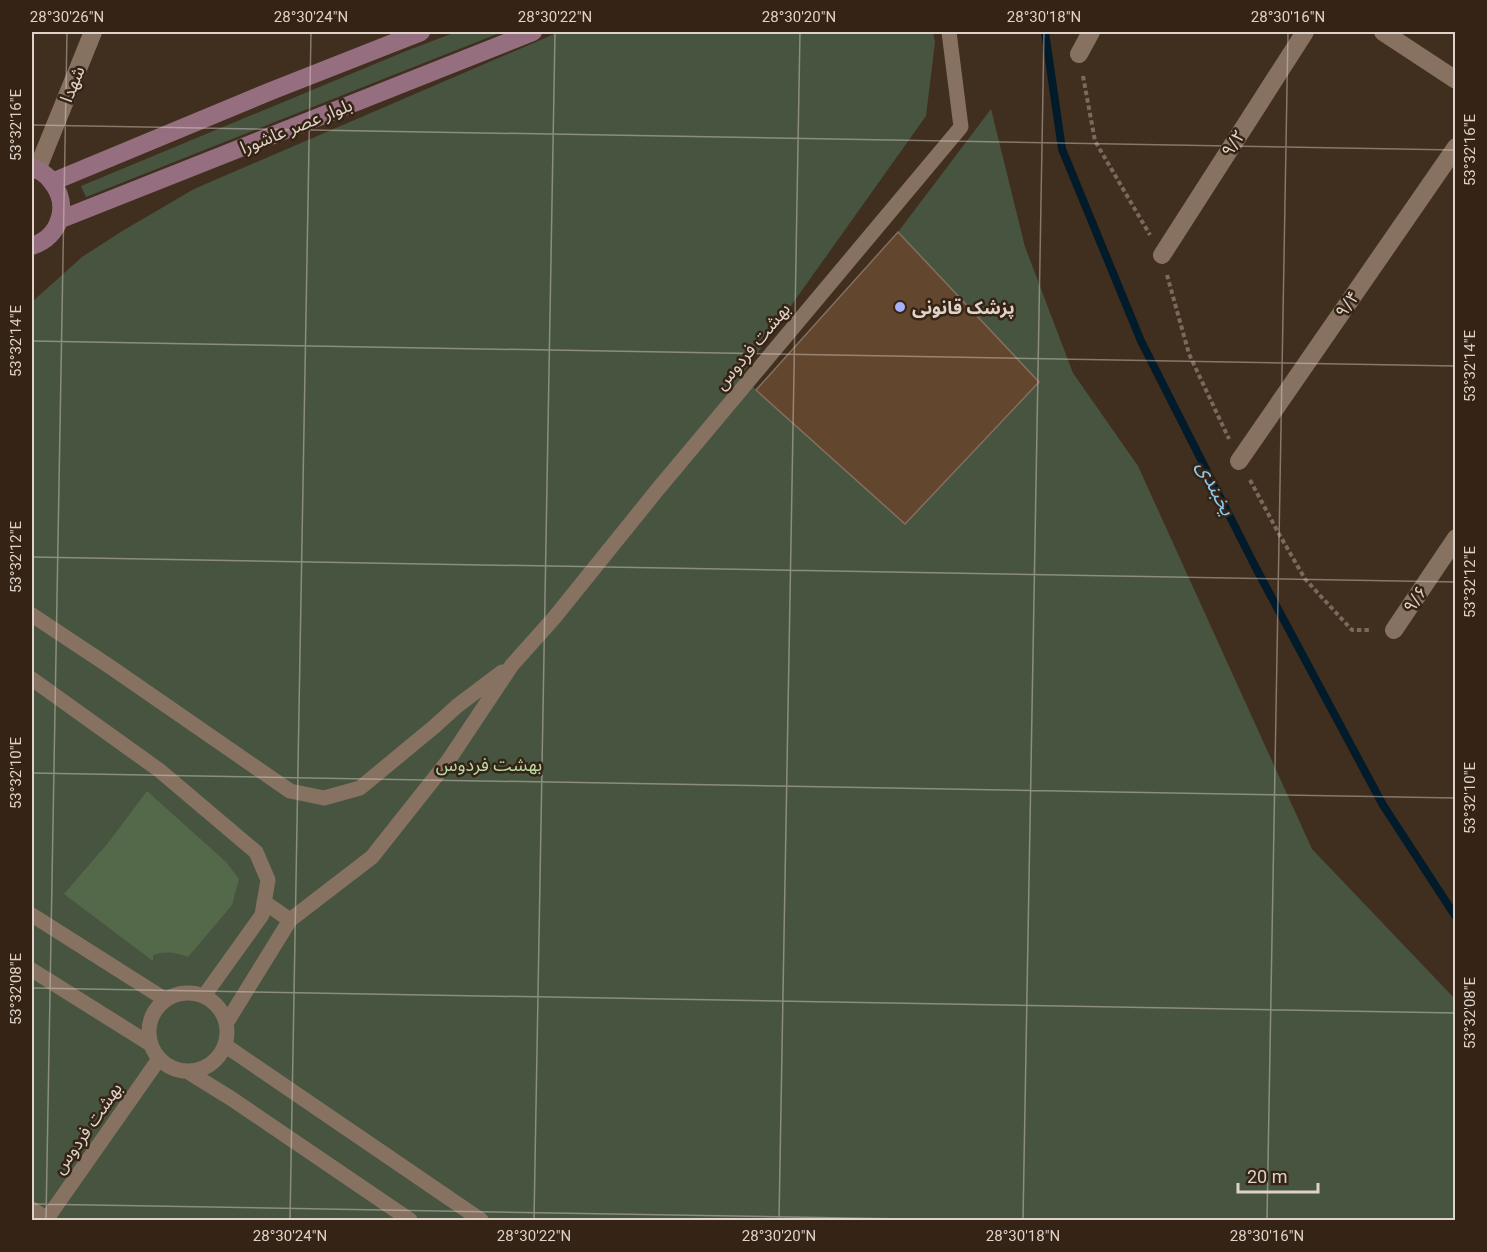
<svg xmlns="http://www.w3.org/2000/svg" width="1487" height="1252" font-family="Roboto,'Noto Sans Arabic',sans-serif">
	<rect width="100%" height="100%" fill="#402e1f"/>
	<path fill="#475540" d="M456,32H502L86,197L81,186L406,51Z
		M559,32H933L935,42L926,116L741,376L905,524L1038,382L898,232L991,109L1025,247L1073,373L1138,466L1312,849L1455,999V1220H32V304L33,301L82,257L124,230L194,189Z"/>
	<path fill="#54694a" d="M147,791L226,862L239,879L232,905L188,957C175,952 166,951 153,955V961L64,894L108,843Z"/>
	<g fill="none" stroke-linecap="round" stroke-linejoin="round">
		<path stroke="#021b2a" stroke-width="8" d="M1045,32L1062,149L1141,341L1257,570L1383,805L1456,917"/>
	</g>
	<path fill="#63462e" stroke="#846f5f" stroke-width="1.5" d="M898,232L1039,382L905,524L756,390Z"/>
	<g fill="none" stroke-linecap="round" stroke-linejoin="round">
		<path stroke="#7a6a5d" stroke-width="4" stroke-dasharray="4.5 3" stroke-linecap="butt" d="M1083,76L1095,141L1150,235
			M1167,275L1189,354L1229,439
			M1250,480L1279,534L1305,579L1352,630H1372"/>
		<path stroke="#877262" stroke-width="15" d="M32,615L109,666L290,791L324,798L360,788L435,726L457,706L502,672
			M32,679L159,770L256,852L268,880L262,915L204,996
			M264,902L290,920
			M32,915L166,1000
			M32,970L150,1044
			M149 1032a39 39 0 1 1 78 0a39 39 0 1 1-78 0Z
			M227,1022L290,920L372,857L448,761L512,665L554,618L658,489L961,127L949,32
			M226,1046L481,1220
			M190,1073L232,1099L410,1220
			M32,1209L47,1219
			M46,1220L159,1059"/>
		<path stroke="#877262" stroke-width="18" d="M1383,32L1456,80
			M1079,54L1091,32
			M1162,255L1305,32
			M1239,461L1456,147
			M1394,630L1456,538"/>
		<path stroke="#877262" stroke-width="18" d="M37,170L93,32"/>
		<path stroke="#956f7f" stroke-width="18" d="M32,168C40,170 46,174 51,181C71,205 60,237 32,246
			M52,182L271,91L421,32
			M59,220L533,32"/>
	</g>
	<path fill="none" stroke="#ded2c9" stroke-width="1.5" stroke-opacity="0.45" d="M32,125L1456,150M32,341L1456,366M32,557L1456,582M32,773L1456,798M32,988L1456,1013M32,1204L960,1220M46,1220L67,32M290,1220L311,32M534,1220L555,32M779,1220L800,32M1023,1220L1044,32M1267,1220L1288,32"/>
	<circle fill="#a8b0fc" stroke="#352415" stroke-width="2" cx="900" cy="307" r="6"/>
	<g text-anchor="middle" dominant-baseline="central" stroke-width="5" stroke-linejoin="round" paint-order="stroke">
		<g font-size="18" fill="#ded2c9" stroke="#352415">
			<text transform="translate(72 84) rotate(-68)">شهدا</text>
			<text transform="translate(296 126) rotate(-22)">بلوار عصر عاشورا</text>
			<text transform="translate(1233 143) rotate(-57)">۹/۲</text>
			<text transform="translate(1347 304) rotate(-55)">۹/۴</text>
			<text transform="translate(752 346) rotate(-50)">بهشت فردوس</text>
			<text transform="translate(1415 599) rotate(-56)">۹/۶</text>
			<text transform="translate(87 1128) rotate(-55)">بهشت فردوس</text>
		</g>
		<g font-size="18" font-weight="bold" fill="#ded2c9" stroke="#352415" text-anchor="start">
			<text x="912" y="307">پزشک قانونی</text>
		</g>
		<g font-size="18" fill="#b7dba4" stroke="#352415">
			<text x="489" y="764">بهشت فردوس</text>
		</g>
		<g font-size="20" font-style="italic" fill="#8cc9f0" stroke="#352415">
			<text transform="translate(1216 488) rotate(63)">یخبندی</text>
		</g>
	</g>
	<rect width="1487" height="1252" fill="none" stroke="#352415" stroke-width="66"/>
	<path d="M1238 1183v9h80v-9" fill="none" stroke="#ded2c9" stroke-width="3"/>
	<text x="1247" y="1183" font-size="18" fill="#ded2c9" stroke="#352415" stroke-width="4.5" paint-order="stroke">20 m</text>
	<rect x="33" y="33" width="1421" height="1186" fill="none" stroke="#ded2c9" stroke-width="2"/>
	<g font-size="15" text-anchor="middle" fill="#ded2c9">
		<text x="67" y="22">28°30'26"N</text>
		<text x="311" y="22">28°30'24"N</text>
		<text x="555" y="22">28°30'22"N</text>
		<text x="799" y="22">28°30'20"N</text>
		<text x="1044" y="22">28°30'18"N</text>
		<text x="1288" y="22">28°30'16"N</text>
		<text transform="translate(16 125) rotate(-90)" y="5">53°32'16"E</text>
		<text transform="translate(1470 150) rotate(-90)" y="5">53°32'16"E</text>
		<text transform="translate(16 341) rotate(-90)" y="5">53°32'14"E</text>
		<text transform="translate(1470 366) rotate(-90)" y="5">53°32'14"E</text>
		<text transform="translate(16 557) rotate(-90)" y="5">53°32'12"E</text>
		<text transform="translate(1470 582) rotate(-90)" y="5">53°32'12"E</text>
		<text transform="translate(16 773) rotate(-90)" y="5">53°32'10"E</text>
		<text transform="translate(1470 798) rotate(-90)" y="5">53°32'10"E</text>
		<text transform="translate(16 989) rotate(-90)" y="5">53°32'08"E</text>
		<text transform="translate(1470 1013) rotate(-90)" y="5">53°32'08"E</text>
		<text x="290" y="1241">28°30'24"N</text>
		<text x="534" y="1241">28°30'22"N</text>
		<text x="779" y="1241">28°30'20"N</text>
		<text x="1023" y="1241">28°30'18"N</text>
		<text x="1267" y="1241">28°30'16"N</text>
	</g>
</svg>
